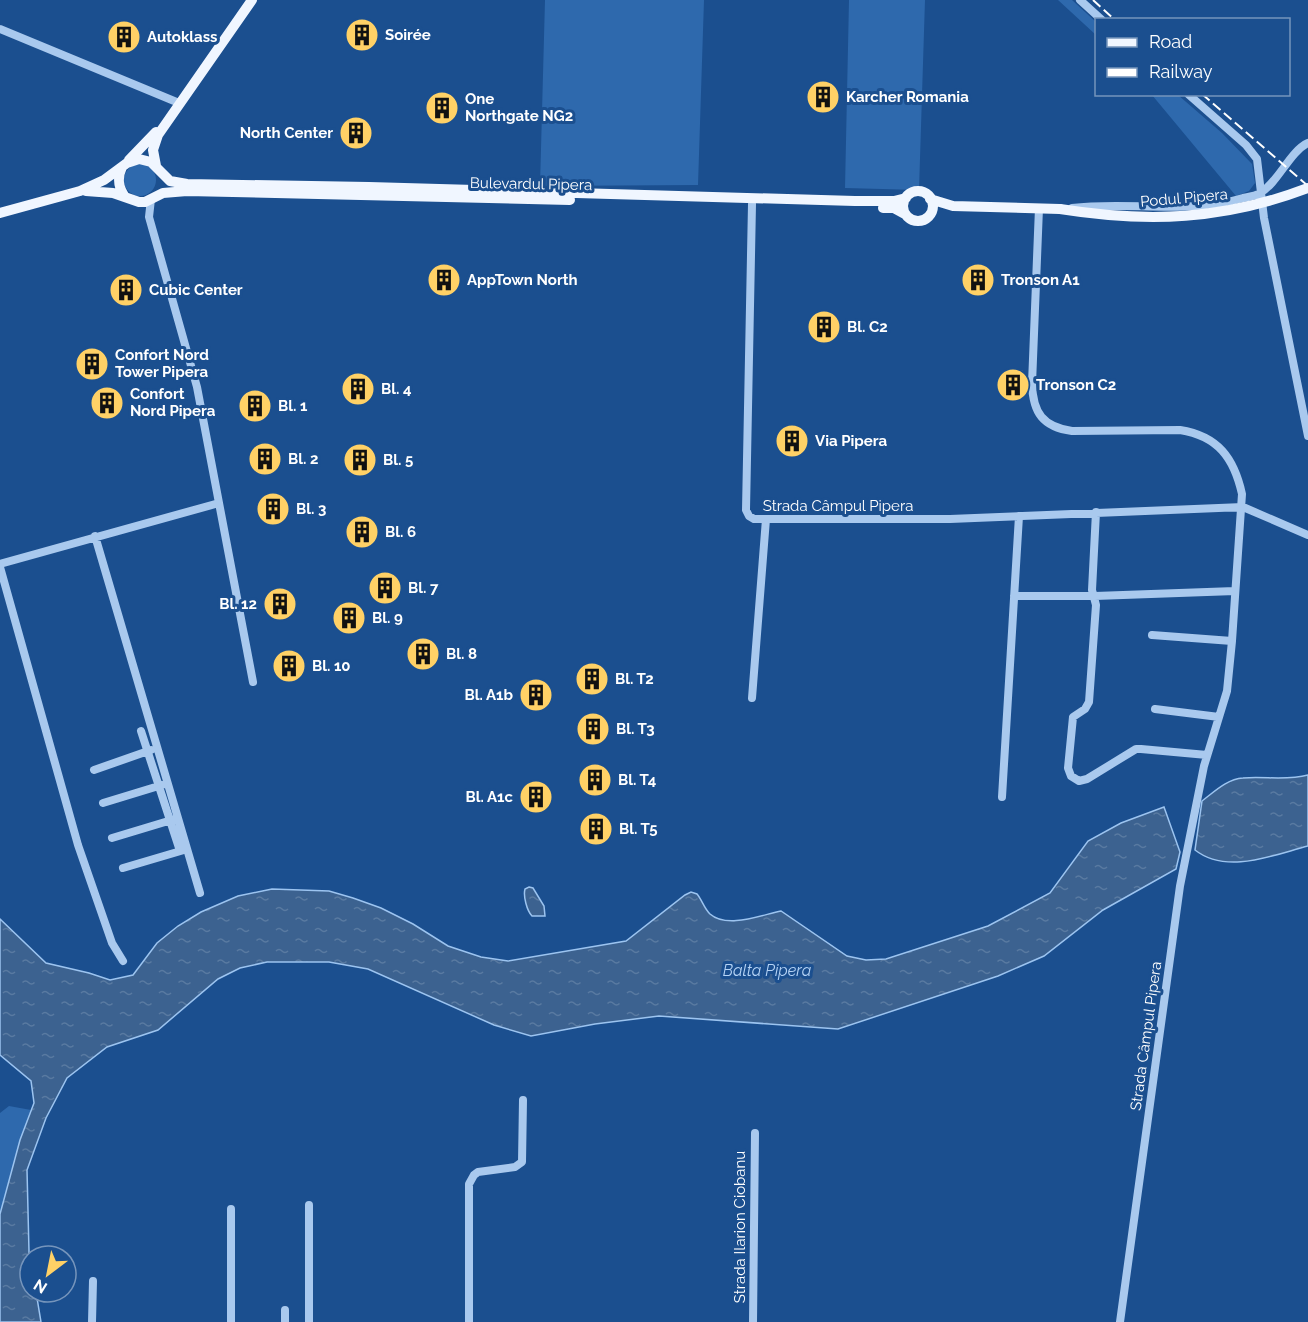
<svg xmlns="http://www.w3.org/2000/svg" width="1308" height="1322" font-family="Raleway,sans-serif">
	<defs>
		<pattern id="water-ripples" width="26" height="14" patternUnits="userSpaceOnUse" patternTransform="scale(1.5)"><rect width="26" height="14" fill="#3c6290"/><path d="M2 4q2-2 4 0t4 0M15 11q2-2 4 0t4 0" fill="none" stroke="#597aa1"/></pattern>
	</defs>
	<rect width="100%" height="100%" fill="#1b4f8f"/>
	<path fill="#2e69ad" d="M545,0H704L698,185L540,186Z
		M849,0H925L919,190L845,188Z
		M1058,0H1072L1096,22V35Z
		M1152,95H1178L1222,133L1252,164L1255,183L1249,191L1236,196Z
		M124 180a16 16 0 1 1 32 0a16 16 0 1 1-32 0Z
		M9,1106L31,1110L20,1140L0,1214V1113Z"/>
	<path fill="url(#water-ripples)" stroke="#9cc4f0" stroke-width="1.5" d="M1308,775V846C1273,855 1227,875 1195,850L1202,801C1214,792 1227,779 1243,778C1265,776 1286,781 1308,775Z
		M1164,807L1180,852L1176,869L1103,910L1044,956L998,976L838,1029L659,1016L595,1024L531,1036L494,1025L368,969L329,962H267L240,968L218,979L158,1030L107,1047L67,1078L46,1118L27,1170L30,1292H36L41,1322H0V1214L20,1140L34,1103L31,1081L0,1055V919L46,963L89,973L110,980L133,975L157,943L178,926L201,912L238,896L272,889L329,891L353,898L381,908L413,924L448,946L481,957L508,961L626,941L685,895L691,892L697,894C702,900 704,908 710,914C727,929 761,915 781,911L847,956L866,960L886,959L988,926L1050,893L1088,841L1121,823Z
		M529,887L533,888L544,906L545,916H532C527,911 523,896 525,889Z"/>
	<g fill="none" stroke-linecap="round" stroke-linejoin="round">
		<path stroke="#a9c9ee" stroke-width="8" d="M1080,0L1102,20
			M0,29L179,103
			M1188,94L1246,145L1257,159L1264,218L1308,436
			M151,199L149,217L197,387L253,682
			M752,204L746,510L749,516L754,519H950L1243,507L1308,535
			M1039,208L1032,384C1033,413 1043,427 1072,431L1180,430C1218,436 1234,458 1242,494L1232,641L1227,691L1204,766L1180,886L1120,1322
			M1072,208C1129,201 1187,215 1243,198C1248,197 1256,196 1260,193C1278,183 1290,151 1308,143
			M1096,512L1092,590L1096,605L1089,702L1085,709L1073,717L1068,768L1071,776L1079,781L1087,779L1136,749H1141L1207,755
			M95,536L200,893
			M0,564L219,503
			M0,567L78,845L112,943L123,961
			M1014,596H1095L1235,591
			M1152,635L1232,641
			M752,698L766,519
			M1155,709L1219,717
			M141,731L180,851
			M94,770L151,750
			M1002,797L1019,516
			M103,803L162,785
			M112,838L175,819
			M123,868L184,850
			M231,1209V1322
			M92,1322L93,1281
			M285,1322V1310
			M309,1322V1205
			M469,1322V1184L474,1175L478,1172L515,1167L522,1162L523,1100
			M753,1322L755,1133"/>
		<path stroke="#f0f6ff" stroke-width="10" d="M129,160L156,132
			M156,166L153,150L158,135L252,0
			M122,167C117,178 118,187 125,197
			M86,191L113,193L139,202H145L163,193L187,191L570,200
			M903 206a15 15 0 1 1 30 0a15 15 0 1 1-30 0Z
			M930,199L953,206L1060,209
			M883,208H894L905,214
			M0,213L80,191L104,180L127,163L139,159L151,162L170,181L187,184L369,187L855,201H894L906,198"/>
		<path stroke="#fff" stroke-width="2" stroke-dasharray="10 4.5" stroke-linecap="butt" d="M1093,0L1115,20
			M1202,94L1308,186"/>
		<path stroke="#f0f6ff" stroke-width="10" d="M1060,209C1148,223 1224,220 1308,188"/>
	</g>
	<defs>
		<g id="building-disc" transform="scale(1.725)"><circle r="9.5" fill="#ffd166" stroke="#1b4f8f"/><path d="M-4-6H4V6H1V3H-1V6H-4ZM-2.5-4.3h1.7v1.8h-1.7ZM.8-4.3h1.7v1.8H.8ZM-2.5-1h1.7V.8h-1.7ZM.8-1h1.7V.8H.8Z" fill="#111"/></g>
	</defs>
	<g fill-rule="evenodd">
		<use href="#building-disc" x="362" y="35"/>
		<use href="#building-disc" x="124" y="37"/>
		<use href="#building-disc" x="823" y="97"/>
		<use href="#building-disc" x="442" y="108"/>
		<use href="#building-disc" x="356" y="133"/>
		<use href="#building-disc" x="444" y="280"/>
		<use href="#building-disc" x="978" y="280"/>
		<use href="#building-disc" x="126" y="290"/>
		<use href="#building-disc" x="824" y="327"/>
		<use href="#building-disc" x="92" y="364"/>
		<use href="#building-disc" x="1013" y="385"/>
		<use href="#building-disc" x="358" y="389"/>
		<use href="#building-disc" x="107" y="403"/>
		<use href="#building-disc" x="255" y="406"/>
		<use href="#building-disc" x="792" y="441"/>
		<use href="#building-disc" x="265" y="459"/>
		<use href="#building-disc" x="360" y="460"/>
		<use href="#building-disc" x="273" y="509"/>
		<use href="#building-disc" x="362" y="532"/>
		<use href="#building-disc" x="385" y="588"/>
		<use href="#building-disc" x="280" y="604"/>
		<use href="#building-disc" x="349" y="618"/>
		<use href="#building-disc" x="423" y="654"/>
		<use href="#building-disc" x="289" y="666"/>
		<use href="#building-disc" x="592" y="679"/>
		<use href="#building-disc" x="536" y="695"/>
		<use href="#building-disc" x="593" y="729"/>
		<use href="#building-disc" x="595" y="780"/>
		<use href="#building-disc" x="536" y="797"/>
		<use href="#building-disc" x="596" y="829"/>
	</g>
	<g text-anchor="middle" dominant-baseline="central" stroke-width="6" stroke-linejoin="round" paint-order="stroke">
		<g font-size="15" font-weight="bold" fill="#fff" stroke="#1b4f8f" text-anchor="start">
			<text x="385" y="35">Soirée</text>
			<text x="147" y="37">Autoklass</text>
			<text x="846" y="97">Karcher Romania</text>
			<text x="465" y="99">One<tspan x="465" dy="17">Northgate NG2</tspan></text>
			<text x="333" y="133" text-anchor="end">North Center</text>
			<text x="467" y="280">AppTown North</text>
			<text x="1001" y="280">Tronson A1</text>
			<text x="149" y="290">Cubic Center</text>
			<text x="847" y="327">Bl. C2</text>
			<text x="115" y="355">Confort Nord<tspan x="115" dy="17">Tower Pipera</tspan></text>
			<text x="1036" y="385">Tronson C2</text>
			<text x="381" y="389">Bl. 4</text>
			<text x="130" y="394">Confort<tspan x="130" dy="17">Nord Pipera</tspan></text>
			<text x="278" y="406">Bl. 1</text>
			<text x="815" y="441">Via Pipera</text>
			<text x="288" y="459">Bl. 2</text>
			<text x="383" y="460">Bl. 5</text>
			<text x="296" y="509">Bl. 3</text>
			<text x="385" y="532">Bl. 6</text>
			<text x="408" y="588">Bl. 7</text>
			<text x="257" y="604" text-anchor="end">Bl. 12</text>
			<text x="372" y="618">Bl. 9</text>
			<text x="446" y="654">Bl. 8</text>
			<text x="312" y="666">Bl. 10</text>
			<text x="615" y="679">Bl. T2</text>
			<text x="513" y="695" text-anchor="end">Bl. A1b</text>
			<text x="616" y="729">Bl. T3</text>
			<text x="618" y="780">Bl. T4</text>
			<text x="513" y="797" text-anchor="end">Bl. A1c</text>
			<text x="619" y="829">Bl. T5</text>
		</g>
		<g font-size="15" fill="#fff" stroke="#1b4f8f">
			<text transform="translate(531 184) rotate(1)">Bulevardul Pipera</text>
			<text transform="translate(1184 198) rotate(-5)">Podul Pipera</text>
			<text x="838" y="506">Strada Câmpul Pipera</text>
			<text transform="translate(1146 1036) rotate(-82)">Strada Câmpul Pipera</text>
			<text transform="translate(740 1227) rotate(-90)">Strada Ilarion Ciobanu</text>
		</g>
		<g font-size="16" font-style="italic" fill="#b5d3f5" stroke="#1b4f8f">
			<text x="767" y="970">Balta Pipera</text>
		</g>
	</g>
	<rect x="1095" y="18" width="195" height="78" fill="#1b4f8f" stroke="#7695bc" stroke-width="1.5"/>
	<rect x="1107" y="38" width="30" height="9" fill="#f0f6ff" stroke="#7695bc" stroke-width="1.5"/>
	<text x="1149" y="48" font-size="18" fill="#ffffff">Road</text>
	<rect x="1107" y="68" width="30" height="9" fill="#ffffff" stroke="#7695bc" stroke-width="1.5"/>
	<text x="1149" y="78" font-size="18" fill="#ffffff">Railway</text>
	<g transform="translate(48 1274) rotate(212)"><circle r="28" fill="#1b4f8f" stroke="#7695bc" stroke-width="1.5"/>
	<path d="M0-4.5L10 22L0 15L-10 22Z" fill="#ffd166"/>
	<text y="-9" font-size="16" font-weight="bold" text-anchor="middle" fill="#ffffff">N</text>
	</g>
</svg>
